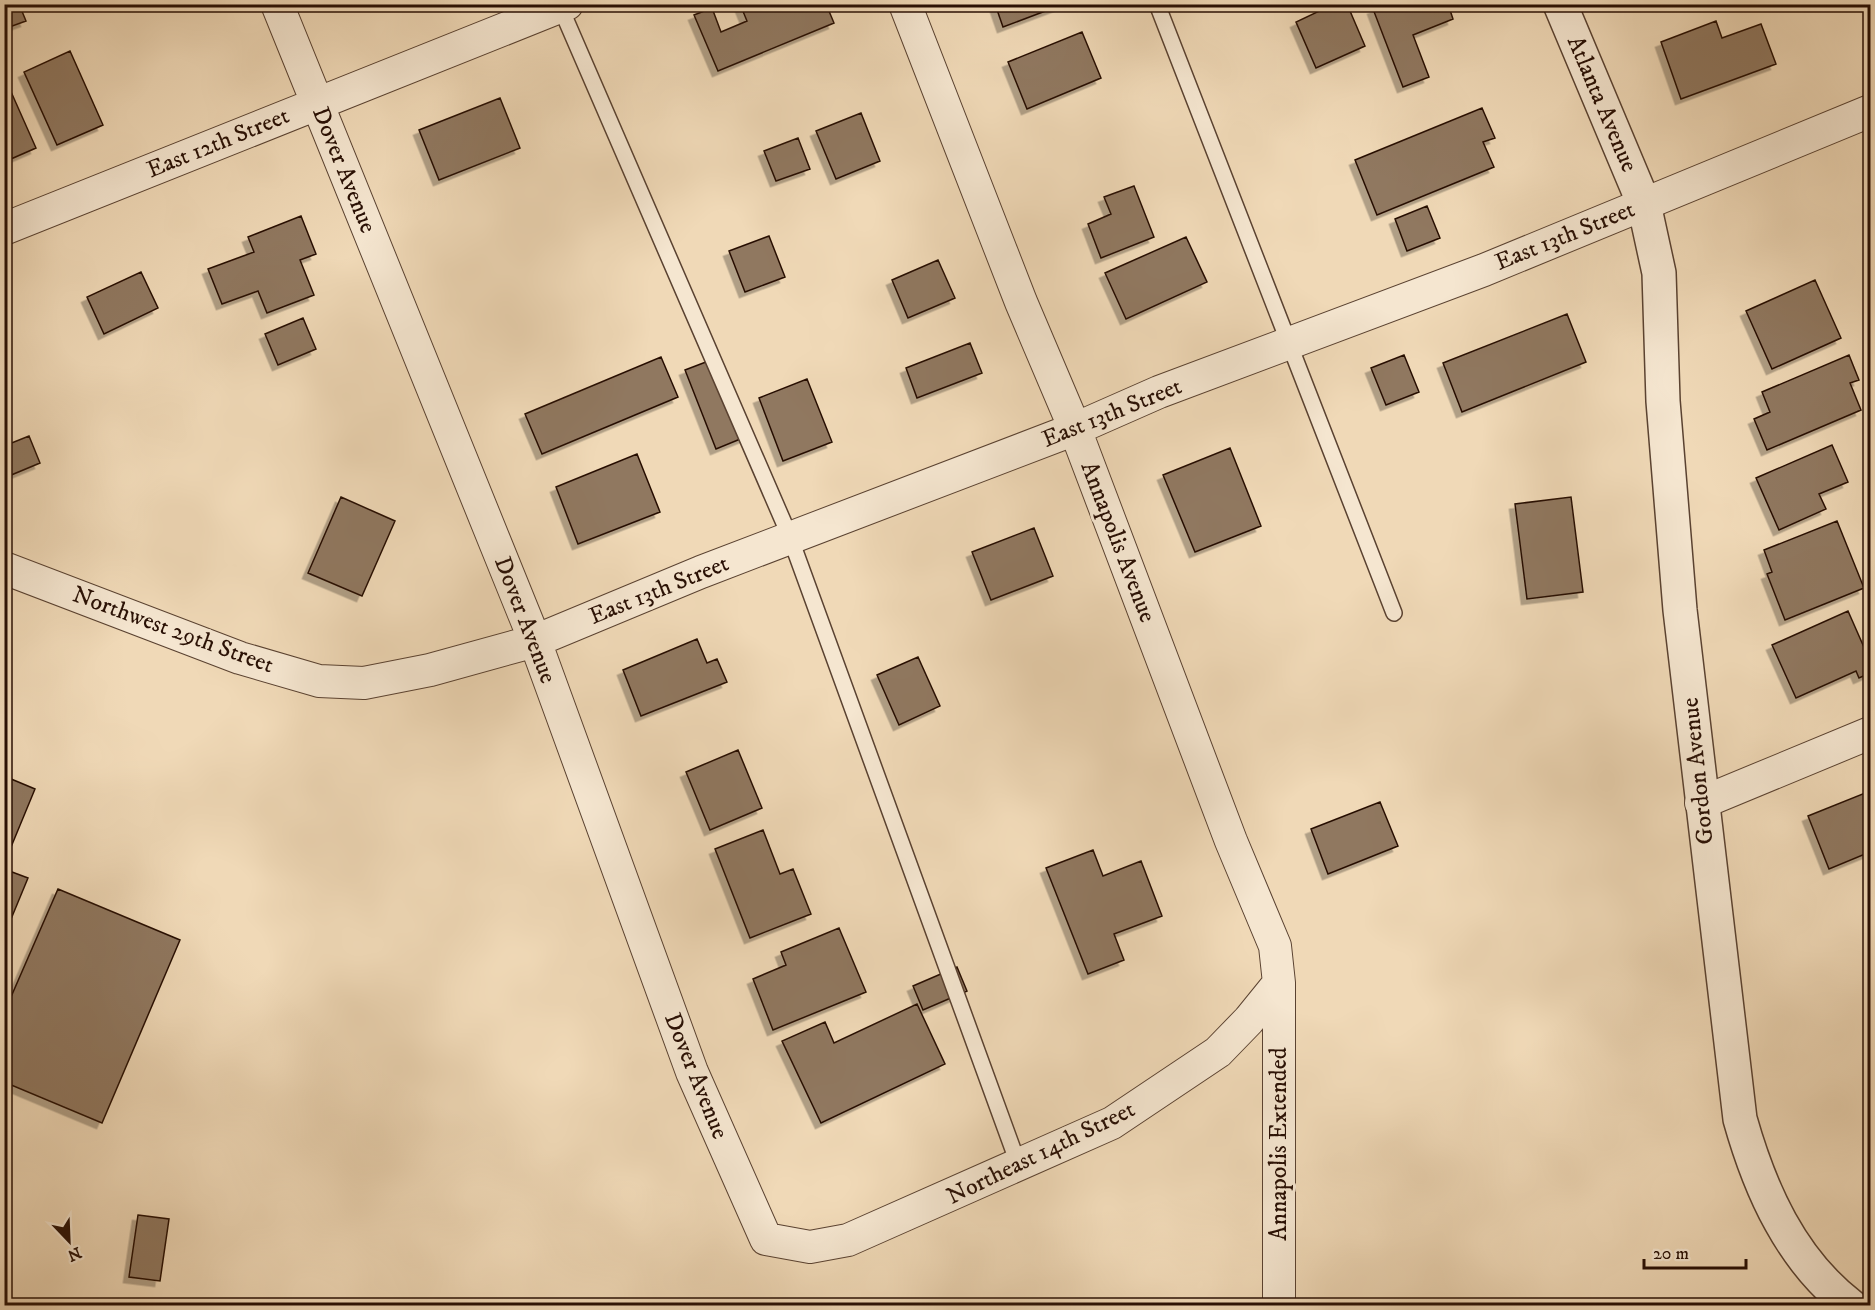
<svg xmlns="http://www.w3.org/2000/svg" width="1875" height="1310" font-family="'IM FELL DW Pica',serif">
	<defs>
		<filter id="shadow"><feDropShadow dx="-5.5" dy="5.5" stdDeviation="0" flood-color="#0004"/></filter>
	</defs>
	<rect width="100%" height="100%" fill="#f0d9b7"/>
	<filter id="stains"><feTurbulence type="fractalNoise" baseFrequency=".00333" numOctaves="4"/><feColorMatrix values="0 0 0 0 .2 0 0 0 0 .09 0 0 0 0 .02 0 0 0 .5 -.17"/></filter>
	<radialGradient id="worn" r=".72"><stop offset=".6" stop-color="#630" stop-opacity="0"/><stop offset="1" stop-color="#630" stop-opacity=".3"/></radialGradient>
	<path fill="#907861" stroke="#280f04" stroke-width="1.5" filter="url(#shadow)" d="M4,4H19L26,21L4,29Z
		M740,4H826L834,23L718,71L694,15L712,8L721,32L747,21Z
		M995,4H1064L1003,27Z
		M1334,4H1347L1365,46L1316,68L1296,22Z
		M1385,4H1448L1453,19L1413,35L1429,77L1403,87L1373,9Z
		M1716,21L1722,38L1761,24L1776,64L1681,99L1661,42Z
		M1082,32L1101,78L1027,109L1008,62Z
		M70,51L103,125L57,145L24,72Z
		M4,76L36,148L4,162Z
		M500,98L520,148L439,180L419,130Z
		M1482,108L1495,138L1483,142L1494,167L1377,215L1355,160Z
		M861,113L880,161L836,179L816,131Z
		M798,138L810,169L776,181L764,151Z
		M1134,186L1154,237L1101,258L1088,224L1111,214L1104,197Z
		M1427,206L1440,238L1407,251L1395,219Z
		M301,216L316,254L300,260L314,295L267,313L258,291L222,304L208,269L254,252L248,237Z
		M769,236L785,277L745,292L729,251Z
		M1186,237L1207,282L1126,319L1105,273Z
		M938,260L955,298L908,318L892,280Z
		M141,272L158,308L104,334L87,297Z
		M1815,280L1841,338L1772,369L1746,311Z
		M1567,314L1586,362L1462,412L1443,363Z
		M303,318L316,349L278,365L265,334Z
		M970,343L982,373L917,398L906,368Z
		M1404,355L1419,392L1386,405L1371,368Z
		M1849,355L1859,380L1850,383L1861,410L1767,450L1754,419L1770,412L1762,392Z
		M661,357L678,397L542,454L525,414Z
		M719,357L750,435L716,449L685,370Z
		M807,379L832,442L783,461L759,398Z
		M29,436L40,463L4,478V446Z
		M1832,445L1848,482L1819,494L1826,509L1779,530L1756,478Z
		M1230,448L1261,526L1195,552L1163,475Z
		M637,454L660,512L578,544L556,487Z
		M341,497L395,521L362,596L308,573Z
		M1571,497L1583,592L1527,599L1515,504Z
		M1837,521L1864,588L1785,620L1767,574L1772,572L1764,550Z
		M1034,528L1053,576L991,600L972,552Z
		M1848,611L1870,661V673L1859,678L1856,671L1796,698L1772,645Z
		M697,639L707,663L717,659L727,682L641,716L623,670Z
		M918,657L940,706L899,725L877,675Z
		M738,750L762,808L710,830L686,772Z
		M4,776L35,789L4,864Z
		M1870,791V852L1829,869L1808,816Z
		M1380,802L1398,846L1328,874L1311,829Z
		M763,830L780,874L793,869L811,914L750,938L715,849Z
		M1093,850L1103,876L1141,861L1162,916L1114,934L1124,960L1088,974L1046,868Z
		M4,869L28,878L4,936Z
		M58,889L180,940L102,1123L4,1082V1013Z
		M839,928L866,992L773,1030L753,979L786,965L781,952Z
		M957,967L967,991L923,1010L913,986Z
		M917,1004L945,1064L821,1123L782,1041L825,1022L834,1043Z
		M138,1215L169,1219L160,1281L129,1277Z"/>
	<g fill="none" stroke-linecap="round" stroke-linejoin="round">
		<g stroke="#5a4231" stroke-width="18">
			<path id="service" d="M559,4L790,537L1019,1166
				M1157,4L1394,613"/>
		</g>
		<g stroke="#5a4231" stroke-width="34">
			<path id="minor" d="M277,4L535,641L692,1072L766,1239L810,1247L848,1240L1112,1123L1218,1052L1249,1020L1279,983
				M905,4L1021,302L1075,429L1231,841L1275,946L1279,983V1306
				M4,229L567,4
				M4,568L240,658L319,681L364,683L430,670L535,641L701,572L1075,429L1159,392L1484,270L1870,111
				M1701,803L1870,733"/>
		</g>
		<g stroke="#5a4231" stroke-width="36">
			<path id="tertiary" d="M1560,4L1644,204L1659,273L1663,401L1680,610L1740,1119C1760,1190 1791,1260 1851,1306"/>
		</g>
		<use href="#service" stroke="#f5e6d0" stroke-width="15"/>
		<use href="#minor" stroke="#f5e6d0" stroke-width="32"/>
		<use href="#tertiary" stroke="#f5e6d0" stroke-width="33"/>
	</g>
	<g text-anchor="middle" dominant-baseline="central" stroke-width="6" stroke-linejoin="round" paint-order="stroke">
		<g font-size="24" fill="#280f04" stroke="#f5e6d0">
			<text transform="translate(1602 104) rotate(67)">Atlanta Avenue</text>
			<text transform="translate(218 143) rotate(-22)">East 12th Street</text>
			<text transform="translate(344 170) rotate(68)">Dover Avenue</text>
			<text transform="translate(1565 236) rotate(-22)">East 13th Street</text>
			<text transform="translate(1112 413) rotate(-22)">East 13th Street</text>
			<text transform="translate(1118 542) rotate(69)">Annapolis Avenue</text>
			<text transform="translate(659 590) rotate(-22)">East 13th Street</text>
			<text transform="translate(525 620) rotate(69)">Dover Avenue</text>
			<text transform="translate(173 630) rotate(20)">Northwest 29th Street</text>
			<text transform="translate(1698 771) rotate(-96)">Gordon Avenue</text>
			<text transform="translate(696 1076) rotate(68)">Dover Avenue</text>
			<text transform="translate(1279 1144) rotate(-90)">Annapolis Extended</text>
			<text transform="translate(1041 1153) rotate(-26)">Northeast 14th Street</text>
		</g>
	</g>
	<rect width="1875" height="1310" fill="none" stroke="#f0d9b7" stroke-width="24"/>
	<rect x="6" y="6" width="1863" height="1298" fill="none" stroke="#280f04" stroke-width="3"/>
	<rect x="12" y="12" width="1851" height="1286" fill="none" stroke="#280f04" stroke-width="1.5"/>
	<g transform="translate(69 1241) rotate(157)" stroke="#f5e6d0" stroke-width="4.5" paint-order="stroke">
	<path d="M0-4.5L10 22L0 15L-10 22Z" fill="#280f04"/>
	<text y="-9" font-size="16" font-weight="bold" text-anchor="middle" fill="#280f04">N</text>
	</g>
	<path d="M1644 1259v9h102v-9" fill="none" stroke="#280f04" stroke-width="3"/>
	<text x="1653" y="1259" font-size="18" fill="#280f04" stroke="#f5e6d0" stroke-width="4.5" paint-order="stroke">20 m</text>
	<rect width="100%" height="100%" filter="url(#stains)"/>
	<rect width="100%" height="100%" fill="url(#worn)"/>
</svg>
